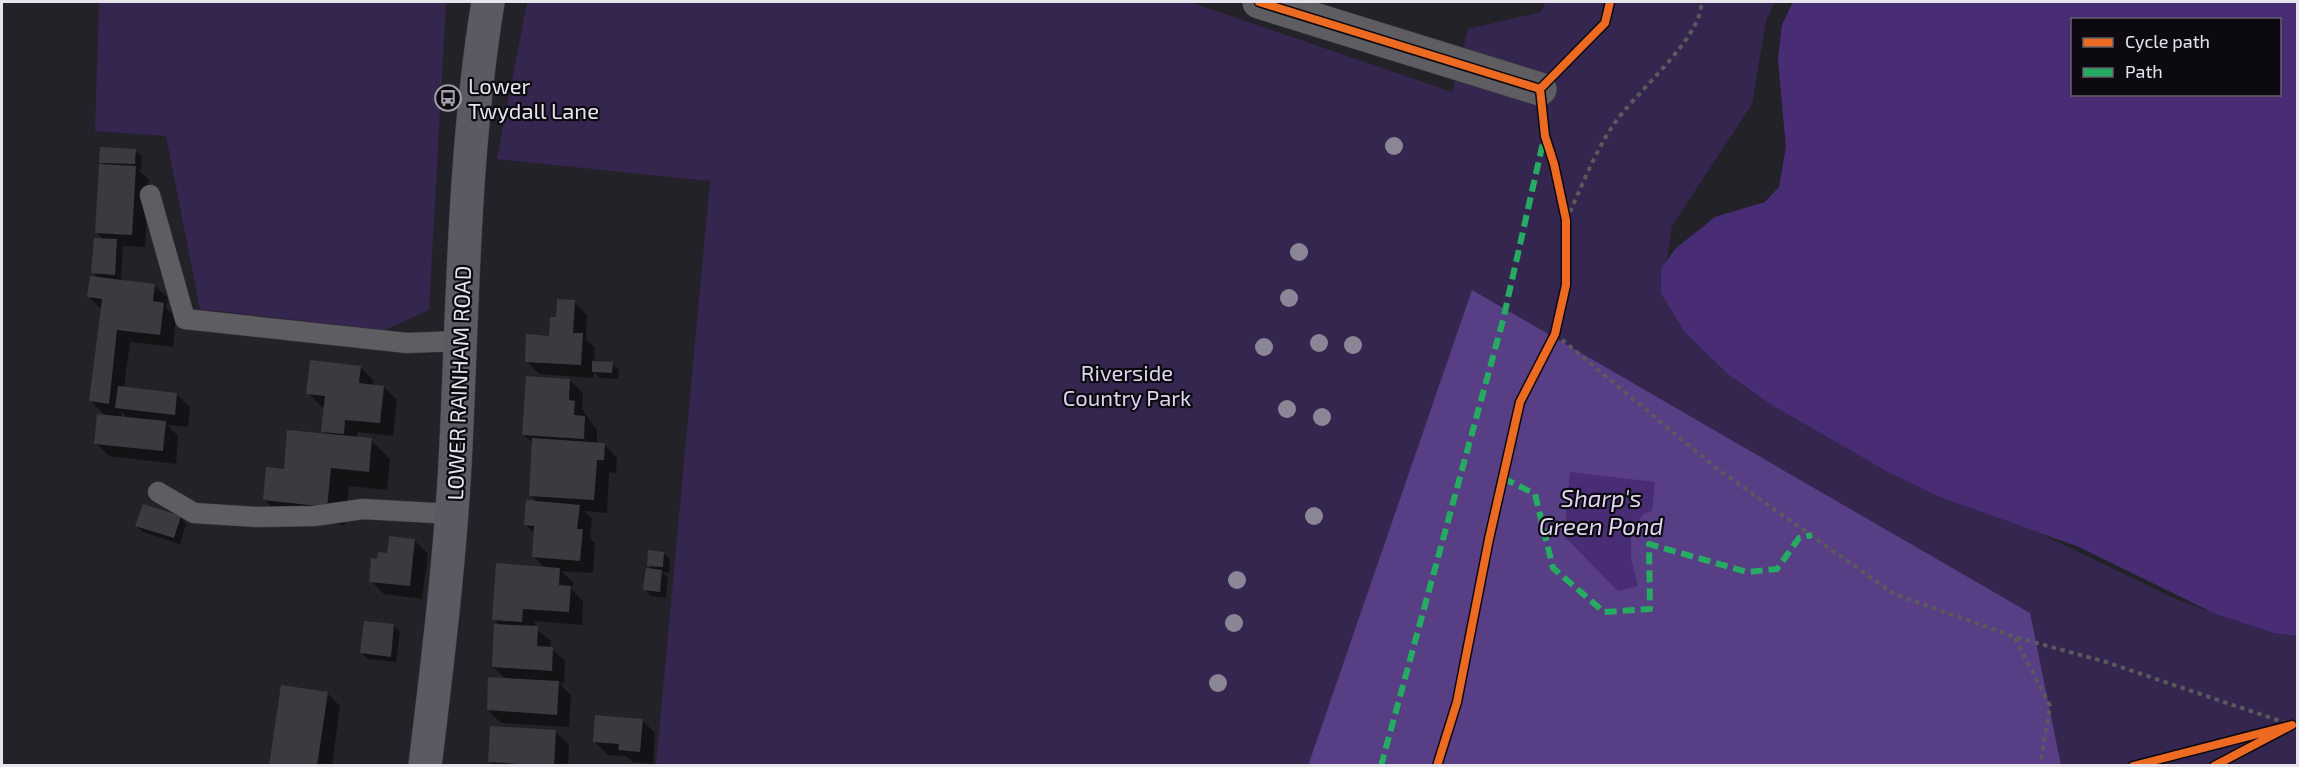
<svg xmlns="http://www.w3.org/2000/svg" width="2299" height="767" font-family="'Exo 2',sans-serif">
	<rect width="100%" height="100%" fill="#242229"/>
	<path fill="#34264f" fill-rule="evenodd" d="M99,2H446L429,310L385,330L200,309L166,136L95,131Z
		M527,2H1190L1452,92L1468,29L1541,12L1545,2H1774L1766,22L1752,104L1672,226L1667,261L1675,249L1715,217L1765,202L1779,187L1786,147L1778,59L1782,25L1793,2L2072,20V94L2297,121V765H656L710,181L497,159ZM2041,534L2077,546L2209,611L2182,602Z"/>
	<path fill="#583e84" d="M1472,290L2030,613L2061,765L1308,766Z"/>
	<path fill="#482c74" fill-rule="evenodd" d="M1793,2H2297V636L2274,633L2216,614L2077,546L1940,497L1888,472L1772,405L1729,375L1684,331L1661,293V269L1675,249L1715,217L1765,202L1779,187L1786,147L1778,59L1782,25ZM2072,20H2280V94H2072Z
		M1570,472L1655,482L1652,511L1644,514L1631,529V559L1638,586L1618,591L1564,536Z"/>
	<path fill="#0007" fill-rule="evenodd" d="M135,150L142,157L141,170H139L149,180L145,247L123,246L121,281L154,285L168,298L166,308L176,317L173,347L130,342L124,388L176,394L190,407L188,427L167,425L178,436L176,464L109,456L96,443L107,417L91,401L102,310L89,297L99,278L93,272L104,240L96,232L104,166L101,162ZM122,412L128,419L121,418Z
		M574,302L587,315L586,339L595,348L594,363L612,364L619,370L618,379L600,378L594,372V378L539,374L526,361L551,337L557,319Z
		M360,367L373,380V386L384,387L397,400L393,436L358,432L357,438L371,440L390,459L387,490L349,486L345,525L283,518L265,500L285,471L327,435L323,431L325,407L321,406L308,393Z
		M570,380L583,393L582,409L597,430V444H604L617,458L616,473L609,472L607,513L584,511L592,519L590,538L595,543L593,573L561,571L573,582L572,590L583,601L582,625L535,621V628L551,641L550,648L565,661L564,683H559L571,695L569,727L501,723L488,710L506,679L493,667L500,626L494,619L545,568L533,556L535,534L526,525L538,503L530,495L534,444L523,434Z
		M180,517L186,524L180,544L143,532L137,526Z
		M415,541L428,554L422,599L384,594L371,581L388,555Z
		M663,553L670,559L669,573L662,572L668,578L666,598L651,596L645,589L654,571L648,565Z
		M393,625L400,632L396,662L368,659L362,653Z
		M327,693L340,706L332,766H271Z
		M642,720L655,733L653,764L633,762L626,756L608,755L595,742Z
		M556,732L569,745L568,766H494L489,761Z"/>
	<path fill="#3b3a40" d="M100,147L136,149L135,164L99,163Z
		M99,164L136,166L132,235L95,233Z
		M94,238L117,239L115,275L91,273Z
		M90,276L155,284L153,301L164,303L160,335L117,330L109,404L89,401L102,299L87,297Z
		M557,299L575,300L573,333H583L581,365L525,362L526,334L549,336L550,317H556Z
		M310,360L361,366L359,383L384,386L380,423L345,420L344,434L321,432L325,396L306,394Z
		M592,361L613,362L612,373L592,372Z
		M526,376L570,379L569,400L575,401L574,415L585,416L584,439L522,435Z
		M118,386L177,393L175,415L115,408Z
		M97,414L166,421L163,451L94,444Z
		M287,430L372,438L369,472L331,468L327,507L263,500L266,467L284,469Z
		M532,438L605,443L604,460H597L594,500L529,496Z
		M526,500L580,505L577,529H583L580,561L532,557L534,526L524,525Z
		M143,504L181,516L174,538L135,526Z
		M389,536L415,539L410,586L369,582L371,558L377,559L378,552L387,553Z
		M648,550L664,552L663,567L647,566Z
		M496,563L560,568L559,585L571,586L569,612L523,609L522,622L492,620Z
		M646,568L662,570L660,592L643,590Z
		M364,621L394,624L391,657L360,653Z
		M494,624L538,626L537,646L553,647L552,671L492,667Z
		M488,677L559,681L557,715L487,710Z
		M281,685L328,692L317,766H269Z
		M595,715L643,719L640,752L618,750L619,744L593,742Z
		M490,726L556,730L554,766L488,762Z"/>
	<g fill="none" stroke-linecap="round" stroke-linejoin="round">
		<g stroke="#403f45" stroke-width="21">
			<path id="lane" d="M150,195L185,319L407,343L460,341
				M158,492L194,513L257,517L314,516L363,509L452,514"/>
		</g>
		<g stroke="#403f45" stroke-width="34">
			<path id="street" d="M1259,2L1540,89"/>
		</g>
		<g stroke="#403f45" stroke-width="34">
			<path id="secondary" d="M425,766C438,659 451,552 456,445C463,296 464,149 488,2"/>
		</g>
		<path stroke="#5a595e" stroke-width="4" stroke-dasharray="4.5 4.5" stroke-linecap="butt" d="M1566,220C1581,189 1594,153 1614,124C1634,94 1704,36 1701,2
			M1555,334L1716,468L1894,594L2015,637L2106,662L2292,725L2298,724
			M2015,638L2050,706L2040,766"/>
		<use href="#lane" stroke="#5e5d62" stroke-width="20"/>
		<use href="#street" stroke="#5e5d62" stroke-width="33"/>
		<use href="#secondary" stroke="#5b5961" stroke-width="33"/>
		<path stroke="#26ab63" stroke-width="6" stroke-dasharray="12 6" stroke-linecap="butt" d="M1503,478L1535,494L1553,568L1604,612L1650,609L1649,544L1747,572L1777,569L1799,538L1812,535
			M1381,766L1503,320L1544,138"/>
		<g stroke="#0c0a10" stroke-width="11">
			<path id="cycleway" d="M1259,2L1540,89
				M1437,766L1457,702L1489,539L1520,402L1555,334L1566,285V220L1554,164L1545,136L1540,89L1605,23L1610,2
				M2133,766L2292,725L2214,766"/>
		</g>
		<use href="#cycleway" stroke="#ed6a23" stroke-width="8"/>
	</g>
	<g fill="#8a8695">
		<circle cx="1394" cy="146" r="9"/>
		<circle cx="1299" cy="252" r="9"/>
		<circle cx="1289" cy="298" r="9"/>
		<circle cx="1319" cy="343" r="9"/>
		<circle cx="1353" cy="345" r="9"/>
		<circle cx="1264" cy="347" r="9"/>
		<circle cx="1287" cy="409" r="9"/>
		<circle cx="1322" cy="417" r="9"/>
		<circle cx="1314" cy="516" r="9"/>
		<circle cx="1237" cy="580" r="9"/>
		<circle cx="1234" cy="623" r="9"/>
		<circle cx="1218" cy="683" r="9"/>
	</g>
	<defs>
		<g id="bus-ring" transform="scale(1.35)"><circle r="9.5" fill="#0c0a10" stroke="#a2a0a8" stroke-width="1.5"/><path d="M-5-6H5V4H4V6H2V4H-2V6H-4V4H-5ZM-3.5-4V0h7V-4ZM-3.5 1.2v1.5H-2V1.2ZM2 1.2v1.5H3.5V1.2Z" fill="#a2a0a8"/></g>
	</defs>
	<g fill-rule="evenodd">
		<use href="#bus-ring" x="448" y="98"/>
	</g>
	<g text-anchor="middle" dominant-baseline="central" stroke-width="4.5" stroke-linejoin="round" paint-order="stroke">
		<g font-size="22" fill="#e6e4ed" stroke="#0c0a10" text-anchor="start">
			<text x="468" y="85">Lower<tspan x="468" dy="25">Twydall Lane</tspan></text>
		</g>
		<g font-size="22" fill="#ddd7ee" stroke="#0c0a10">
			<text x="1127" y="372">Riverside<tspan x="1127" dy="25">Country Park</tspan></text>
		</g>
		<g font-size="22" fill="#e6e4ed" stroke="#0c0a10">
			<text transform="translate(458 383) rotate(-88)">LOWER RAINHAM ROAD</text>
		</g>
		<g font-size="24" font-style="italic" fill="#ddd7ed" stroke="#0c0a10">
			<text x="1601" y="497">Sharp's<tspan x="1601" dy="28">Green Pond</tspan></text>
		</g>
	</g>
	<rect width="2299" height="767" fill="none" stroke="#e6e4ed" stroke-width="6"/>
	<rect x="2071" y="18" width="210" height="78" fill="#0c0a10" stroke="#636168" stroke-width="1.5"/>
	<rect x="2083" y="38" width="30" height="9" fill="#ed6a23" stroke="#636168" stroke-width="1.5"/>
	<text x="2125" y="48" font-size="18" fill="#e6e4ed">Cycle path</text>
	<rect x="2083" y="68" width="30" height="9" fill="#26ab63" stroke="#636168" stroke-width="1.5"/>
	<text x="2125" y="78" font-size="18" fill="#e6e4ed">Path</text>
</svg>
